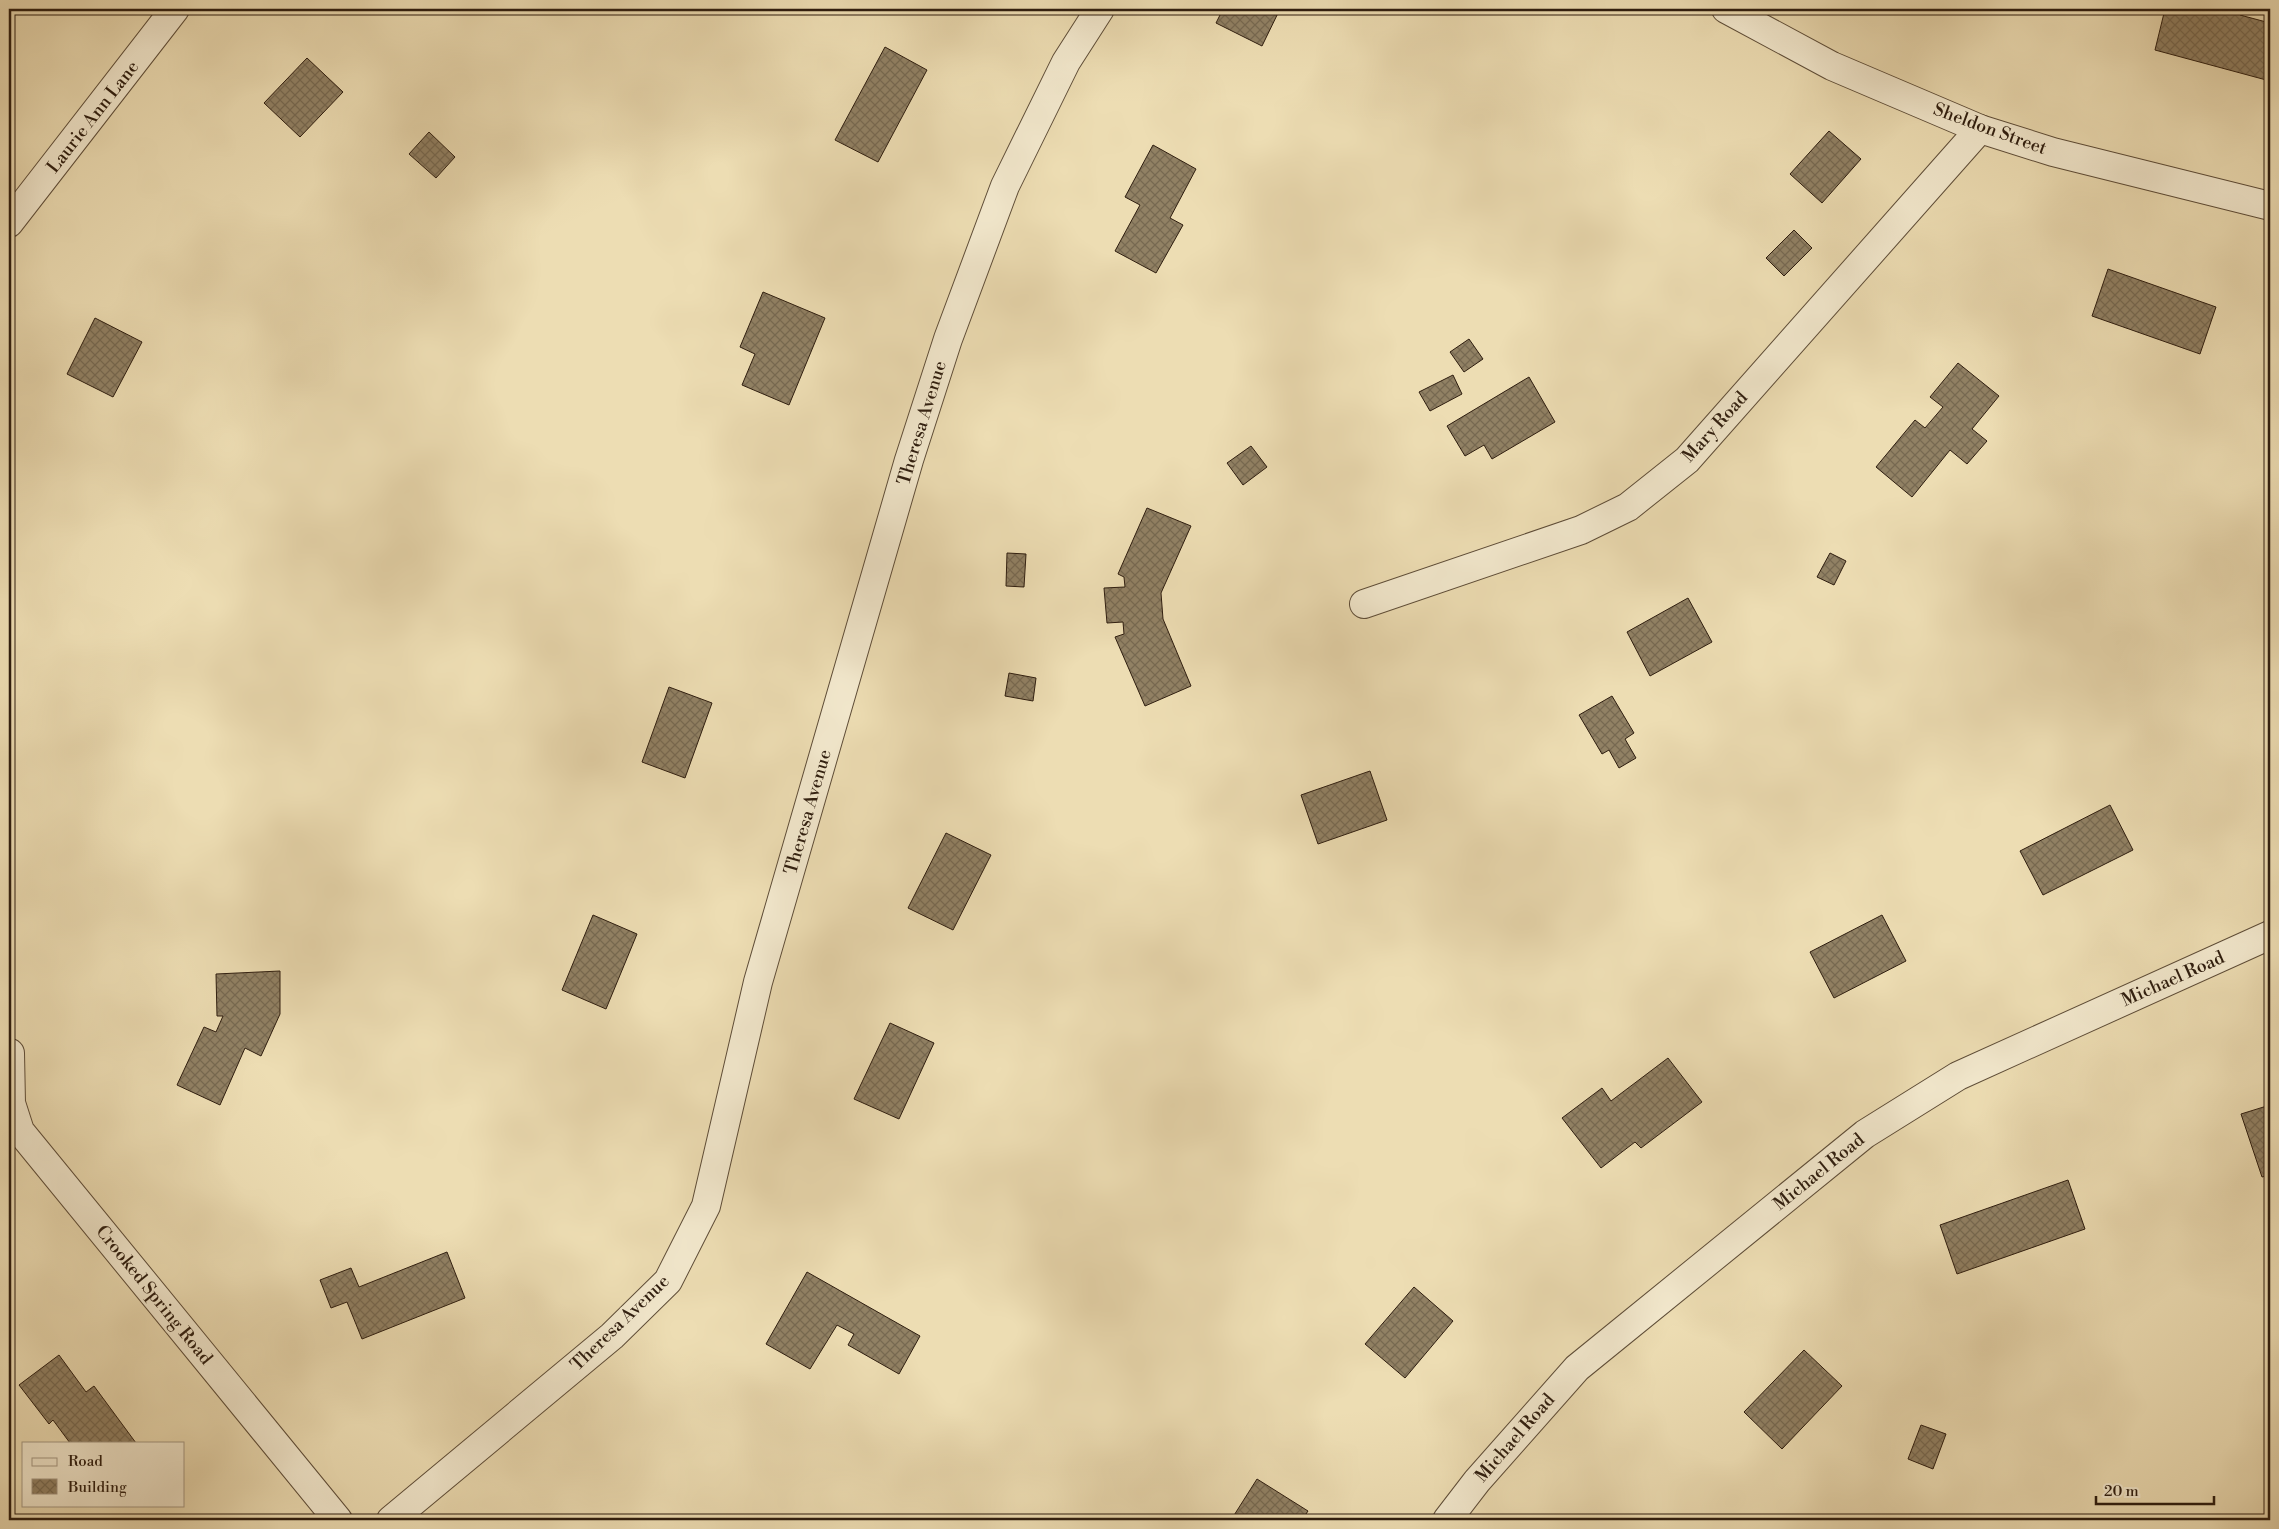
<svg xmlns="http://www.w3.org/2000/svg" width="2279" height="1529" font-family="'Libre Bodoni',serif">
	<defs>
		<pattern id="building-cross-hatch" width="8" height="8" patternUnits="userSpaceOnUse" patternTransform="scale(1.25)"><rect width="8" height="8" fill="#918164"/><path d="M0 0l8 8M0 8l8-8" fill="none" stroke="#776951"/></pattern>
	</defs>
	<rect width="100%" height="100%" fill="#edddb3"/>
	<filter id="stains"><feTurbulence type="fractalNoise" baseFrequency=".004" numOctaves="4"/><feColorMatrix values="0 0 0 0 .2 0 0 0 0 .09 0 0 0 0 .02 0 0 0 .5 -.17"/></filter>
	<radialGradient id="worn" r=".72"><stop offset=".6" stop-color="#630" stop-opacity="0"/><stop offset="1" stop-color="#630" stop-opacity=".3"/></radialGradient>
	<path fill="url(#building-cross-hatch)" stroke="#2e1d0f" d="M1223,9H1280L1262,46L1216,23Z
		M2165,9H2242L2240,15L2270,23V81L2155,50Z
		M885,47L927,70L878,162L835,140Z
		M307,58L343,92L300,137L264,103Z
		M1829,131L1861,159L1822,203L1790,174Z
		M429,132L455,157L436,178L409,154Z
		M1153,145L1196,169L1170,218L1183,225L1156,273L1115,251L1140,205L1125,197Z
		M1794,230L1812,248L1784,276L1766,258Z
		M2108,269L2216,307L2200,354L2092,316Z
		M763,292L825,318L789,405L742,385L755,354L740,347Z
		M95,318L142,342L113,397L67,374Z
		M1469,339L1483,359L1464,372L1450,352Z
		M1958,363L1999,396L1972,429L1987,441L1967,464L1950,450L1912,497L1876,467L1915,420L1925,428L1943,407L1930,397Z
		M1453,375L1462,394L1430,411L1419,392Z
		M1529,377L1555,422L1492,459L1484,445L1465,456L1447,426Z
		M1251,446L1267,467L1243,485L1227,463Z
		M1147,508L1191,526L1161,593L1163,619L1191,686L1145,706L1115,637L1124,634L1123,622L1107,623L1104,588L1125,587L1124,577L1118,574Z
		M1007,553L1026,554L1024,587L1006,586Z
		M1830,553L1846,561L1834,585L1817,577Z
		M1688,598L1712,642L1650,676L1627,632Z
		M1009,673L1036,678L1033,701L1005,696Z
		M669,687L712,703L685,778L642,762Z
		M1612,696L1634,733L1625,739L1636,758L1619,768L1609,750L1602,754L1579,715Z
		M1370,771L1387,820L1318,844L1301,795Z
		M2110,805L2133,850L2043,895L2020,851Z
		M946,833L991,855L953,930L908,908Z
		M593,915L637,934L606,1009L562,990Z
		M1882,915L1906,961L1834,998L1810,952Z
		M280,971V1014L261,1056L245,1048L220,1105L177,1085L204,1027L216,1032L223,1016H217L216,974Z
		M890,1023L934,1043L899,1119L854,1099Z
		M1668,1058L1702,1102L1641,1148L1635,1142L1601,1168L1562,1118L1602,1088L1611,1101Z
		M2270,1105V1175L2262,1177L2241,1114Z
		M2068,1180L2085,1229L1957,1274L1940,1225Z
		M447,1252L465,1298L362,1339L347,1302L331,1308L320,1280L351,1268L359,1287Z
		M807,1272L920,1336L899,1374L848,1345L854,1334L837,1325L810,1369L766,1344Z
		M1414,1287L1453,1321L1405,1378L1365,1344Z
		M1804,1350L1842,1386L1782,1449L1744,1412Z
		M59,1355L86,1392L94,1386L136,1443H70L53,1420L49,1424L19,1385Z
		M1921,1425L1946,1434L1933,1469L1908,1459Z
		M1257,1479L1308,1511L1302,1520H1231Z"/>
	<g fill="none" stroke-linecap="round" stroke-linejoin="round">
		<g stroke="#5e4d38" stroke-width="30">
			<path id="minor" d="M9,223L175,9
				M1364,604L1581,530L1628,507L1687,460L1980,129
				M10,1053L11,1103L20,1131L338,1520
				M391,1520L612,1336L668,1281L706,1206L758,982L909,460L948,339L1005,186L1066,62L1100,9
				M1447,1520L1477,1481L1577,1368L1865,1134L1958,1076L2270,935"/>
		</g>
		<g stroke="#5e4d38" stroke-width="30">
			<path id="tertiary" d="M1726,9L1832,66L1980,129L2053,152L2270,206"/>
		</g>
		<use href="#minor" stroke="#f3e9ce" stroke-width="28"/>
		<use href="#tertiary" stroke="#f3e9ce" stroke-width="28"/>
	</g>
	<g text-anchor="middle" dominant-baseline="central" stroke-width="4.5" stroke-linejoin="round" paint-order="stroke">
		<g font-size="18" fill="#2e1d0f" stroke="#f3e9ce">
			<text transform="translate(93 117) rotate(-52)">Laurie Ann Lane</text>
			<text transform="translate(1990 129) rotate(20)">Sheldon Street</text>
			<text transform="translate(922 423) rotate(-73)">Theresa Avenue</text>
			<text transform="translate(1715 427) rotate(-48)">Mary Road</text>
			<text transform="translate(808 812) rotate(-74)">Theresa Avenue</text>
			<text transform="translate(2173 979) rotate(-24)">Michael Road</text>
			<text transform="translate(1819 1172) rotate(-39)">Michael Road</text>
			<text transform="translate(154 1295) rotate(51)">Crooked Spring Road</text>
			<text transform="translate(620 1323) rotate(-44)">Theresa Avenue</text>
			<text transform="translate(1515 1438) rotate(-49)">Michael Road</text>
		</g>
	</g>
	<rect width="2279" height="1529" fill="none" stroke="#edddb3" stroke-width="30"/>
	<rect x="10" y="10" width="2259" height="1509" fill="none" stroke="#2e1d0f" stroke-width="2.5"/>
	<rect x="15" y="15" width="2249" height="1499" fill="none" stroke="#2e1d0f"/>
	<rect x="22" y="1442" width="162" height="65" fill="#f3e9ce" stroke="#a49782"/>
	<rect x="32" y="1458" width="25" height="8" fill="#f3e9ce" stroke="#a49782"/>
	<text x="68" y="1466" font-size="15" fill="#2e1d0f">Road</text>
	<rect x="32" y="1479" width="25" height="15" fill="url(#building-cross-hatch)" stroke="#a49782"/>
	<text x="68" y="1492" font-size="15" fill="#2e1d0f">Building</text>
	<path d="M2096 1496v8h118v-8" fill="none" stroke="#2e1d0f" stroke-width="2.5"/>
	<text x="2104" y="1496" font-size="15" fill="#2e1d0f" stroke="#f3e9ce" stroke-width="4" paint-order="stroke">20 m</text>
	<rect width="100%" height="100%" filter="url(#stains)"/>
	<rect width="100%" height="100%" fill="url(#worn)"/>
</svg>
